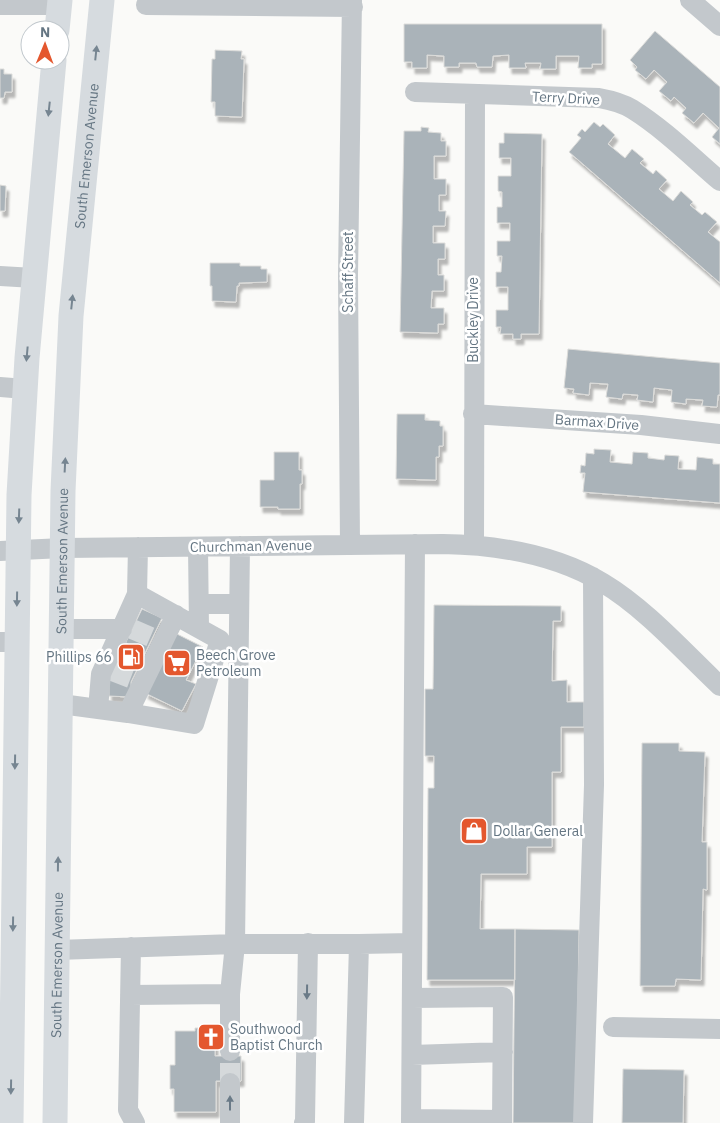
<svg xmlns="http://www.w3.org/2000/svg" width="720" height="1123" font-family="'IBM Plex Sans',sans-serif">
	<defs>
		<filter id="shadow"><feDropShadow dx="3" dy="5.5" stdDeviation="1" flood-color="#0004"/></filter>
	</defs>
	<rect width="100%" height="100%" fill="#fafaf8"/>
	<path fill="#aab3b9" stroke="#dcdcda" filter="url(#shadow)" d="M404,24H602V64H592V68H578L579,56H556V69H540L541,63H525L526,68H509V55L493,56L492,67H477L476,63H459V67H444V56L427,55V68H412V62H404Z
		M655,31L720,87V144L712,137L719,128L703,113L694,123L682,113L686,108L674,97L671,101L659,91L667,82L654,70L646,79L635,70L637,67L630,60Z
		M215,50L242,51L241,59H244L242,117L215,116V102H211L212,59H215Z
		M0,69H4V74H12V92H5L4,98H0Z
		M594,122L600,127L603,124L615,135L608,144L625,158L632,149L644,159L640,163L653,174L656,170L667,180L659,189L673,201L681,191L693,202L690,205L702,215L705,212L717,222L708,232L720,242V283L569,152L581,138L577,135L582,129L585,132Z
		M421,127L429,128L428,132L441,133V141H446V156H434V179H446V195H439V211H446L445,226H433V243H445V259H438V275H444V291H432L431,308H444V324H438V333L400,332L404,131H421Z
		M504,133L542,134L539,334H521V339H513V334H500L501,327H496V310H508V287H496V272H501L502,256H497V241H510V223H497V207H502V192L498,191V176H511V158H499V143H504Z
		M0,185L6,186L5,211H0Z
		M210,263H240V266H261V269H267V282L239,283V286H237L236,302L212,301V286H210Z
		M568,349L720,363V395H718L717,407L702,406L703,400L686,399V404L671,402L672,390L654,388L653,402L637,400L638,395L623,394L622,399L606,397L608,384L590,383L589,395L573,393L574,389L564,388Z
		M397,414H425V420L440,421V426H443V446H439V457H436V480L396,479Z
		M594,449L611,450L610,462L632,464L633,452L648,453V458L664,460L665,455L679,456L678,469L696,470L697,457L713,459V464H720V503L583,492L585,473H580L581,465L585,466L586,453L594,454Z
		M274,452H299V470H302V484H300V509H278V507H260V480H274Z
		M434,605L561,606V621H553L552,681L567,680V702H584V727H561V772H552V847H527V874H481L480,929H515V980H427L428,788H434V756H425V689H433Z
		M142,609L162,618L131,682V697L109,696V677Z
		M175,633L203,647L186,680L196,684L182,711L145,693Z
		M642,743H679V751L705,752L702,842H707V890L703,889L701,980L676,979L675,986H640Z
		M515,929L579,930L576,1123H513Z
		M195,1028H207V1031H215V1056H241V1081H216V1112H174V1089H170V1065H175V1031H195Z
		M623,1069L684,1070L683,1123H622Z"/>
	<g fill="none" stroke-linecap="round" stroke-linejoin="round">
		<path stroke="#d5d9db" stroke-width="20" stroke-dasharray="20 10" stroke-linecap="butt" d="M132,629L153,638
			M121,651L141,662
			M112,671L133,679
			M230,1083V1051"/>
		<path stroke="#c3c8cc" stroke-width="20" d="M690,0L720,26
			M0,5H60
			M146,5L353,7
			M415,92L599,98C610,100 622,103 632,109C664,129 692,157 720,181
			M0,276L34,278
			M0,387L25,389
			M473,414L641,425L720,434
			M350,545L348,275L352,0
			M474,545L475,95
			M198,547L199,628
			M0,551L63,548L443,544C499,545 555,554 603,583C645,608 684,652 720,686
			M137,594L138,547
			M199,604H239
			M62,629H122
			M0,642H17
			M61,704L128,713L194,724L220,640L137,594L101,674L98,709
			M128,713L176,615
			M359,944L412,943
			M131,947L128,1110L135,1123
			M57,950L235,944L240,546
			M230,994V1051
			M130,995L230,994L235,944H359L354,1123
			M412,998L503,997L502,1123
			M613,1027L720,1029
			M412,1055L503,1052
			M411,1119L502,1120
			M230,1123V1083
			M304,1123L305,1121L308,943
			M411,1123L415,544
			M583,1123L594,785L593,577"/>
		<g stroke="#d6dbdf" stroke-width="25">
			<path d="M57,30L60,0"/>
			<path d="M11,1123L19,495L27,358L54,60"/>
			<path id="s1" d="M55,1123L63,491L71,316L102,0"/>
		</g>
	</g>
	<defs><path id="oneway-solid" d="M-6-.8H1V-3.2L6.5 0L1 3.2V.8H-6Z" transform="scale(1.25)"/></defs>
	<g fill="#768591">
		<use href="#oneway-solid" transform="translate(96 53) rotate(-84)"/>
		<use href="#oneway-solid" transform="translate(49 109) rotate(96)"/>
		<use href="#oneway-solid" transform="translate(72 302) rotate(-84)"/>
		<use href="#oneway-solid" transform="translate(27 354) rotate(95)"/>
		<use href="#oneway-solid" transform="translate(65 465) rotate(-87)"/>
		<use href="#oneway-solid" transform="translate(19 516) rotate(92)"/>
		<use href="#oneway-solid" transform="translate(17 599) rotate(91)"/>
		<use href="#oneway-solid" transform="translate(15 762) rotate(91)"/>
		<use href="#oneway-solid" transform="translate(58 864) rotate(-89)"/>
		<use href="#oneway-solid" transform="translate(13 924) rotate(91)"/>
		<use href="#oneway-solid" transform="translate(11 1087) rotate(91)"/>
	</g>
	<g fill="#6a7a87">
		<use href="#oneway-solid" transform="translate(307 992) rotate(91)"/>
		<use href="#oneway-solid" transform="translate(230 1103) rotate(-90)"/>
	</g>
	<defs>
		<g id="fuel-square" transform="scale(1.4375)"><rect x="-9" y="-9" width="18" height="18" rx="4" fill="#e4572e" stroke="#fff"/><path d="M-5.5-6h7V0h2V4h1.3V-2.5L3-4.5l.8-.8L6-3V5H2.5V1h-1V6h-7ZM-4.2-4.7v3.2H.2V-4.7Z" fill="#fff"/></g>
		<g id="supermarket-square" transform="scale(1.4375)"><rect x="-9" y="-9" width="18" height="18" rx="4" fill="#e4572e" stroke="#fff"/><path d="M-6-5.5h2.5l.6 2H6L4.5 2H-2.5L-4.4-4H-6ZM-1.5 3.2a1.3 1.3 0 1 0 .1 0ZM3 3.2a1.3 1.3 0 1 0 .1 0Z" fill="#fff"/></g>
		<g id="shop-square" transform="scale(1.4375)"><rect x="-9" y="-9" width="18" height="18" rx="4" fill="#e4572e" stroke="#fff"/><path d="M-5-2.5h2.3a2.7 3.5 0 0 1 5.4 0H5L5.5 6h-11ZM-1.5-2.5h3a1.5 2.3 0 0 0-3 0Z" fill="#fff"/></g>
		<g id="church-square" transform="scale(1.4375)"><rect x="-9" y="-9" width="18" height="18" rx="4" fill="#e4572e" stroke="#fff"/><path d="M-1.2-6h2.4v3.5h3.3v2.4h-3.3V6h-2.4V-.1h-3.3v-2.4h3.3Z" fill="#fff"/></g>
	</defs>
	<g fill-rule="evenodd">
		<use href="#fuel-square" x="131" y="657"/>
		<use href="#supermarket-square" x="177" y="663"/>
		<use href="#shop-square" x="474" y="831"/>
		<use href="#church-square" x="211" y="1037"/>
	</g>
	<g text-anchor="middle" dominant-baseline="central" stroke-width="5" stroke-linejoin="round" paint-order="stroke">
		<g font-size="14" fill="#657683" stroke="#fff">
			<text transform="translate(566 98) rotate(3)">Terry Drive</text>
			<text stroke="none"><textPath href="#s1" startOffset="968">South Emerson Avenue</textPath></text>
			<text transform="translate(348 272) rotate(-90)">Schaff Street</text>
			<text transform="translate(473 320) rotate(-90)">Buckley Drive</text>
			<text transform="translate(597 422) rotate(4)">Barmax Drive</text>
			<text transform="translate(251 546) rotate(-1)">Churchman Avenue</text>
			<text stroke="none"><textPath href="#s1" startOffset="562">South Emerson Avenue</textPath></text>
			<text stroke="none"><textPath href="#s1" startOffset="158">South Emerson Avenue</textPath></text>
		</g>
		<g font-size="14" fill="#657683" stroke="#fff" text-anchor="start">
			<text x="196" y="655">Beech Grove<tspan x="196" dy="16">Petroleum</tspan></text>
			<text x="112" y="657" text-anchor="end">Phillips 66</text>
			<text x="493" y="831">Dollar General</text>
			<text x="230" y="1029">Southwood<tspan x="230" dy="16">Baptist Church</tspan></text>
		</g>
	</g>
	<g transform="translate(45 45) rotate(1)"><circle r="24" fill="#ffffff" stroke="#c1c8cd"/>
	<path d="M0-4L9 19L0 12L-9 19Z" fill="#e4572e"/>
	<text y="-8" font-size="14" font-weight="bold" text-anchor="middle" fill="#657683">N</text>
	</g>
</svg>
